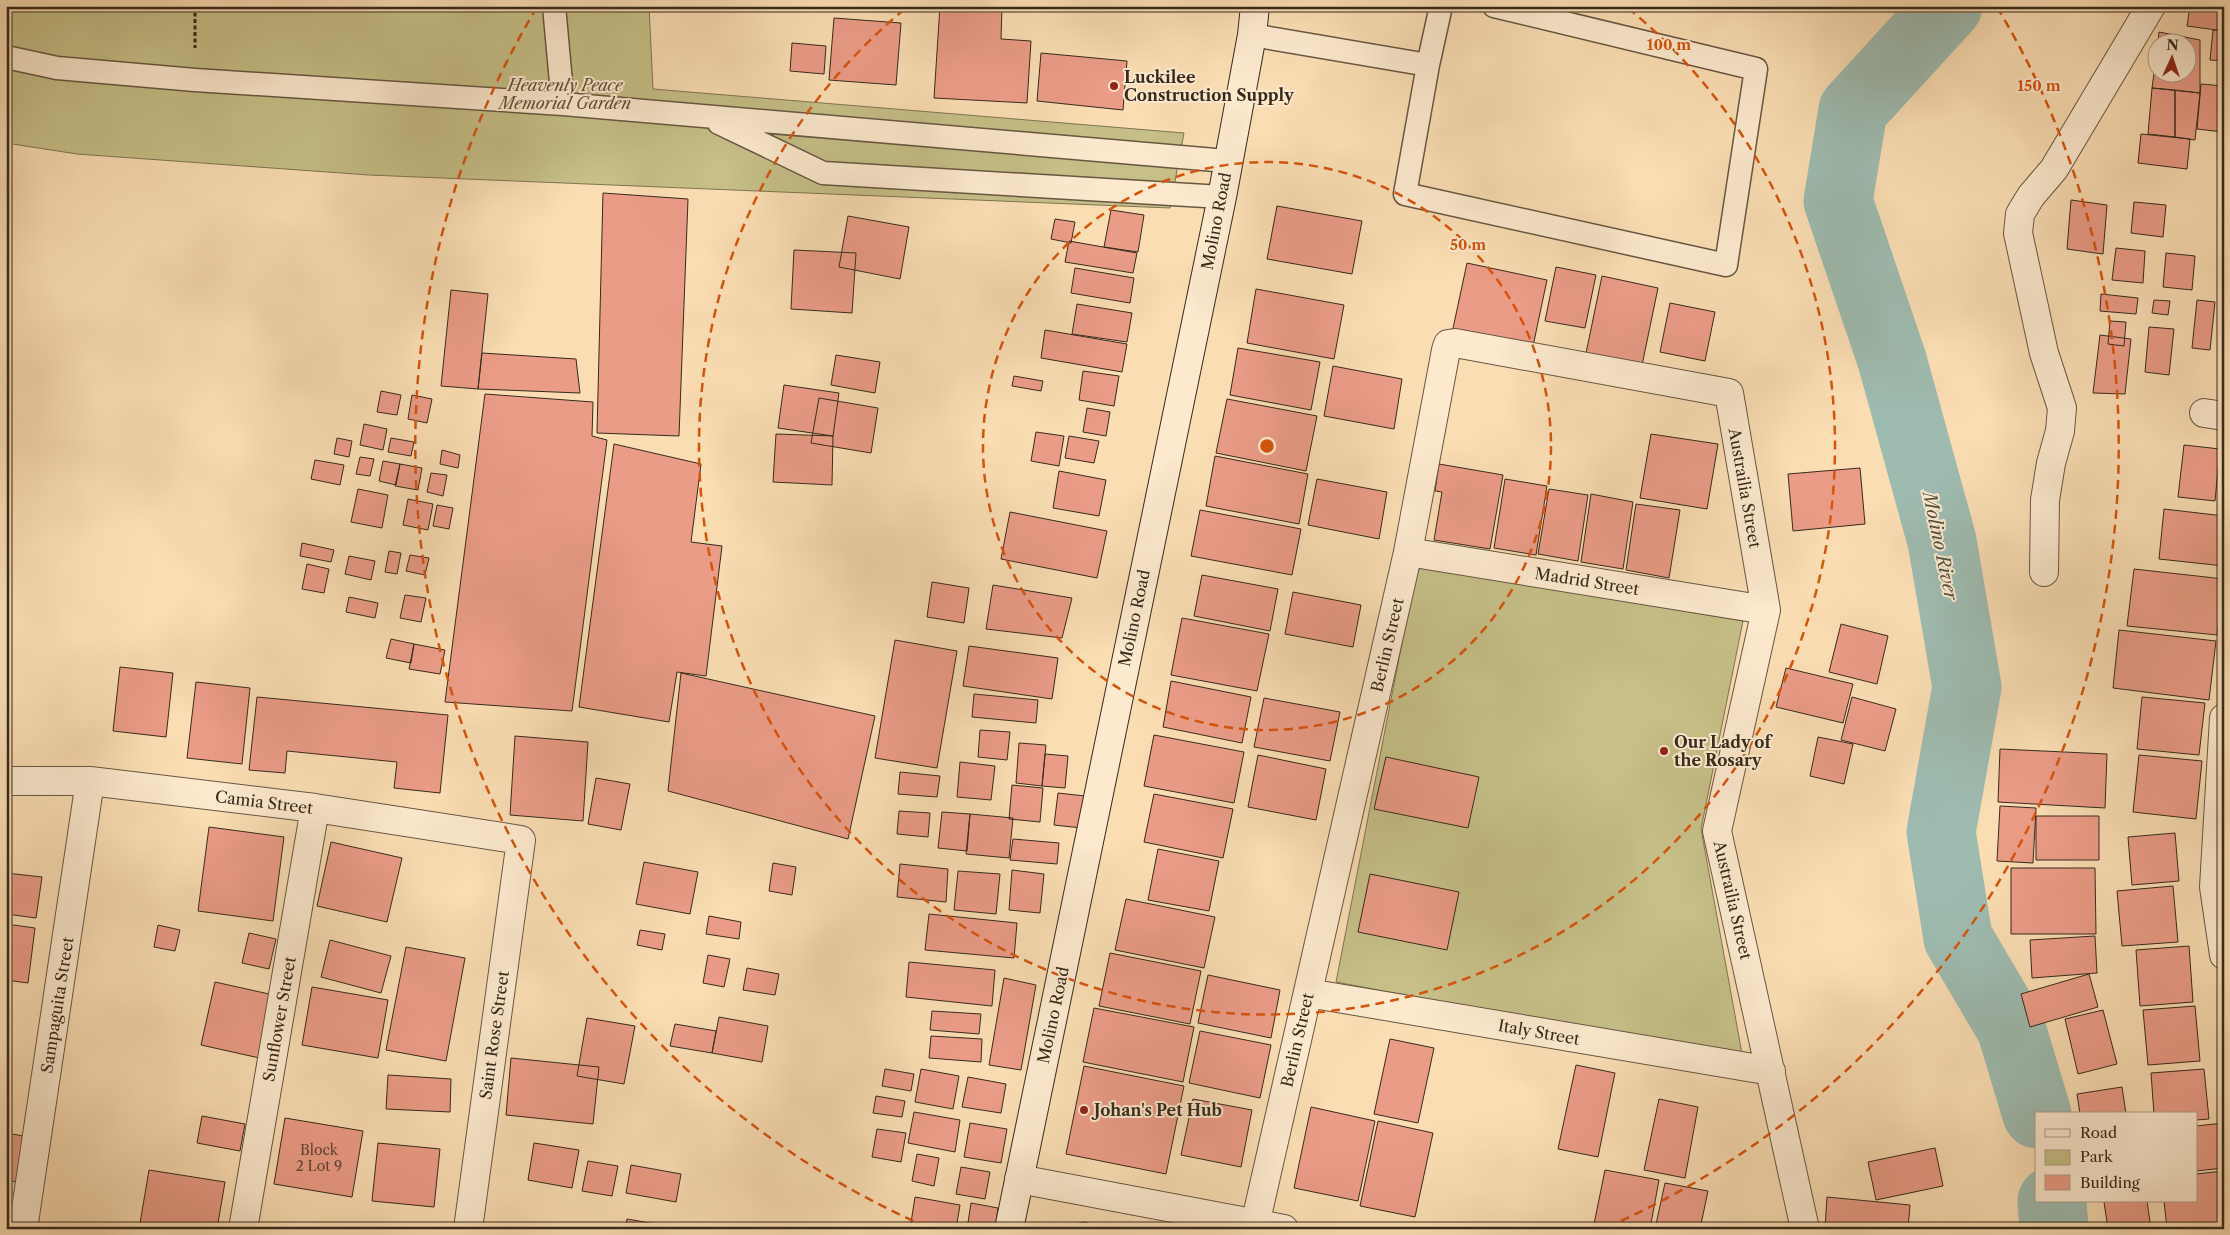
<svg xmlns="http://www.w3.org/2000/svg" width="2230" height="1235" font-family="'Libre Caslon Text',serif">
	<rect width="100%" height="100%" fill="#faddb3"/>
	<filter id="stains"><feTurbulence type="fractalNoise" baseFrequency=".004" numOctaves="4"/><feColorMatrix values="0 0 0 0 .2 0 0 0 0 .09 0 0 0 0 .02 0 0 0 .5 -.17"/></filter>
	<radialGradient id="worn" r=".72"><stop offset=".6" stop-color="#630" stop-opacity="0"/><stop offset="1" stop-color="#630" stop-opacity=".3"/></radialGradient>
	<path fill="#c6bf87" stroke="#7e7452" d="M6,6H649L653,89L1184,133L1170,208L369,175L77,154L6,143Z
		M1417,566L1743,621L1701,829L1743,1059L1336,982Z"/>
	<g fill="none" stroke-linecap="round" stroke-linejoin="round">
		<path stroke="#9ebbb0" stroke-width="69" d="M1948,6L1853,110L1838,201L1892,360L1942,541L1967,687L1941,832L1958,938L2011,1028L2037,1114
			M2052,1201L2054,1229"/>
	</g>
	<path fill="#eb9c87" stroke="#362a1c" d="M940,6H1002L1001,39L1031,41L1027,103L934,98Z
		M2190,6H2224V31L2187,26Z
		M834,18L901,23L896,85L829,80Z
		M2213,30L2224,31V61L2210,60Z
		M2159,32L2200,40V93L2152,88L2158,45V72H2188V42H2158Z
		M792,43L826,46L824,74L790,71Z
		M1041,53L1127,61L1123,110L1037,101Z
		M2201,84L2224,86L2223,132L2197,129Z
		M2152,88L2175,90V137L2148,134Z
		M2175,90L2200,93L2195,140L2175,137Z
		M2141,134L2190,139L2187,169L2138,163Z
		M603,193L688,199L679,436L597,433Z
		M2071,200L2107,205L2103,254L2067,249Z
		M2134,202L2166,205L2163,237L2131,233Z
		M1277,206L1362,221L1352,274L1267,259Z
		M1111,210L1144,215L1138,252L1104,247Z
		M848,216L909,227L900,279L839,267Z
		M1055,219L1075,222L1071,243L1051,239Z
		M1069,241L1137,253L1133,273L1065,262Z
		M2116,248L2145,251L2143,283L2112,280Z
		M794,250L856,253L852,313L791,309Z
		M2166,253L2195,256L2192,290L2163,287Z
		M1467,263L1547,280L1532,351L1452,333Z
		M1556,267L1596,275L1585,328L1545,321Z
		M1075,268L1134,278L1130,303L1071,293Z
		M1602,276L1658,288L1641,370L1585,358Z
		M1256,289L1344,305L1334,359L1247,343Z
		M451,290L488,294L478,389L441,386Z
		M2101,294L2138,298L2136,314L2100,311Z
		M2154,300L2170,301L2168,315L2152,313Z
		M2197,300L2215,302L2210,350L2192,348Z
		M1670,303L1715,312L1705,361L1660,352Z
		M1077,304L1132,313L1127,342L1072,334Z
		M2110,321L2126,322L2124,346L2108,344Z
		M2149,327L2174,329L2169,375L2145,372Z
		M1045,330L1127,344L1122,372L1041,358Z
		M2100,335L2131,339L2125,394L2093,393Z
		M1238,348L1320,362L1311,410L1230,395Z
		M482,353L576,359L580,393L478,389Z
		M836,355L880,362L875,393L831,385Z
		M1333,366L1402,379L1394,429L1324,416Z
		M1083,371L1119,376L1114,406L1079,400Z
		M1014,376L1043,381L1041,391L1012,386Z
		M784,385L839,393L833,436L778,428Z
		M381,391L401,395L397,415L377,412Z
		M485,394L593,402L592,436L607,440L572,711L445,702Z
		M412,395L432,399L427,423L408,419Z
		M819,398L878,408L871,453L811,443Z
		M1227,399L1317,416L1306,471L1216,453Z
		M1087,408L1110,412L1106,436L1083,432Z
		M364,424L387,429L383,450L360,445Z
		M1036,432L1064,436L1059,466L1031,461Z
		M776,434L833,436L832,485L773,482Z
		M1651,434L1718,444L1707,509L1640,498Z
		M1069,436L1099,441L1094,463L1065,458Z
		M337,438L352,441L349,457L334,454Z
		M391,438L414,442L411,456L388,452Z
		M614,444L701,464L691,542L722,546L706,676L677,672L669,722L579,707Z
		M2184,445L2220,449L2215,501L2178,497Z
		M442,450L460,455L458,468L440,464Z
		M1215,456L1308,474L1299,524L1206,506Z
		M360,457L374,459L370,476L356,474Z
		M315,460L344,465L340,485L311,479Z
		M383,461L400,464L396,485L379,481Z
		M400,464L422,468L418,490L395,486Z
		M1439,464L1503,475L1490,549L1434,540L1442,492L1435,491Z
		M1860,468L1865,524L1793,531L1788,474Z
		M1059,471L1106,480L1099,516L1053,508Z
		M431,473L447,475L443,496L427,492Z
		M1317,479L1387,492L1379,539L1308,525Z
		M1505,479L1547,486L1536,555L1494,548Z
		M358,489L388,495L382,528L351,522Z
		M1549,489L1588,495L1578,561L1538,554Z
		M1591,494L1633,502L1623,569L1581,562Z
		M408,499L433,504L428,530L403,525Z
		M1636,504L1680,510L1669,578L1626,570Z
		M437,505L453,508L449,529L433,526Z
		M2164,509L2224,516V566L2159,559Z
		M1200,510L1301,529L1292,575L1191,556Z
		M1010,512L1107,531L1097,578L1001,559Z
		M302,543L334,550L331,562L300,556Z
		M389,551L401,553L397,574L385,572Z
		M410,555L429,558L425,575L406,571Z
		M349,556L375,561L371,580L345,574Z
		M307,564L329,569L324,593L302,589Z
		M2134,569L2224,579L2217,635L2127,626Z
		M1202,575L1278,589L1270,631L1194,616Z
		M932,582L969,588L964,623L927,617Z
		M993,585L1072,598L1062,638L986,629Z
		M1293,592L1361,605L1353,647L1285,634Z
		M405,595L426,598L421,622L400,618Z
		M349,597L378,603L375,618L346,612Z
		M1182,618L1269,634L1257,691L1171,675Z
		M1841,624L1888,636L1877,684L1829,672Z
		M2119,630L2216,641L2209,700L2113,688Z
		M391,639L414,644L411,663L386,658Z
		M895,640L957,651L937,768L875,758Z
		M414,644L445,650L440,674L409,669Z
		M969,646L1058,658L1052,699L963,686Z
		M120,667L173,673L166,737L113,731Z
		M1786,668L1853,684L1843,723L1776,707Z
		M681,673L875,716L848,839L668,791Z
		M1171,681L1251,697L1242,743L1163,727Z
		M196,682L250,688L242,764L187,758Z
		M974,694L1038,700L1036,723L972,717Z
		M257,697L448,715L440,793L394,788L397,762L287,751L285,773L249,770Z
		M1852,697L1896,709L1885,751L1841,740Z
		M2142,697L2205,703L2199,755L2137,749Z
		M1264,698L1340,712L1330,761L1254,747Z
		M980,730L1010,732L1007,760L978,757Z
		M1154,735L1244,752L1234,803L1144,786Z
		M515,736L588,742L583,821L510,815Z
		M1818,737L1853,744L1844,784L1810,776Z
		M1019,743L1046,745L1042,786L1016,783Z
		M2000,749L2107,754L2105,808L1998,802Z
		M1045,754L1068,756L1065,788L1042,786Z
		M1258,755L1326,769L1316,820L1248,807Z
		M2139,755L2202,761L2196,819L2133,812Z
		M1386,757L1479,777L1468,828L1374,809Z
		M960,762L995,766L991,800L957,797Z
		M900,772L940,776L937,797L898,794Z
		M596,778L630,784L621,830L588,824Z
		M1012,785L1043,788L1040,822L1009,819Z
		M1058,793L1085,796L1082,828L1054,825Z
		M1154,794L1233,809L1223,858L1144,842Z
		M2000,806L2036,808L2033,863L1997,861Z
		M899,811L930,813L928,837L897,834Z
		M942,812L970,814L967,851L938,848Z
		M970,814L1013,818L1009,858L966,854Z
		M2036,816H2099V860H2036Z
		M209,827L284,837L273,921L198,911Z
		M2175,833L2179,881L2132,885L2128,837Z
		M1013,839L1059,843L1057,864L1010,860Z
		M331,842L402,858L387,922L317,906Z
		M1158,849L1219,861L1209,911L1148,900Z
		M644,862L698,872L690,914L636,904Z
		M773,863L796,867L792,895L769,891Z
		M900,864L948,869L946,902L897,897Z
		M2011,868H2095L2096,934H2011Z
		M1012,870L1044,874L1040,913L1009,910Z
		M958,871L1000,874L996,914L954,910Z
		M6,873L42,877L36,918L6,914Z
		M1370,874L1459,892L1447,950L1358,932Z
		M2173,886L2178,942L2122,946L2117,891Z
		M1126,899L1215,917L1204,968L1115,950Z
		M929,914L1017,923L1014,958L925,950Z
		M709,916L741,922L739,939L706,934Z
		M6,924L35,928L28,983L6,980Z
		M158,925L180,930L175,951L154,947Z
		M640,930L665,934L662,950L637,945Z
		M249,933L276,939L269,969L242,963Z
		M2095,936L2097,973L2032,978L2030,940Z
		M330,940L391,956L381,993L321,977Z
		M2189,946L2193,1002L2140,1006L2136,950Z
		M406,947L465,958L446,1061L386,1050Z
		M1110,953L1201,971L1190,1024L1099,1006Z
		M708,955L730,959L724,987L703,983Z
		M909,962L995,970L992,1006L906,997Z
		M747,968L779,974L775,995L743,990Z
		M2089,974L2098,1007L2030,1027L2021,994Z
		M1208,975L1280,990L1271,1038L1198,1023Z
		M1004,978L1036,985L1021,1070L989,1065Z
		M215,982L278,996L264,1059L201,1045Z
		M312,987L388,1000L378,1058L302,1045Z
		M2195,1006L2200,1061L2148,1065L2143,1010Z
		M1094,1008L1194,1027L1183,1082L1083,1062Z
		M2103,1010L2117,1064L2078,1074L2065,1019Z
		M932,1011L981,1014L979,1034L930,1030Z
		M719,1017L768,1026L762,1062L712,1053Z
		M587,1018L635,1026L624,1084L577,1076Z
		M675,1024L716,1031L712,1053L670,1046Z
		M1200,1031L1271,1045L1260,1098L1189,1083Z
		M931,1036L982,1039L981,1062L929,1058Z
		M1390,1039L1434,1048L1418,1123L1374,1114Z
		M511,1058L599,1067L593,1124L506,1115Z
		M1576,1065L1615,1073L1598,1157L1558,1149Z
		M1084,1066L1184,1086L1166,1174L1066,1154Z
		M885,1069L914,1074L911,1091L882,1086Z
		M921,1069L959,1076L953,1109L915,1102Z
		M2204,1069L2209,1119L2196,1120V1114H2154L2151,1073Z
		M388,1075L451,1079L450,1112L386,1109Z
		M968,1077L1006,1084L1001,1113L962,1107Z
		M2122,1087L2126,1114H2080L2077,1094Z
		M876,1096L905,1101L902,1117L873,1113Z
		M1193,1099L1252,1110L1241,1167L1181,1155Z
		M1659,1099L1698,1107L1685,1178L1644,1170Z
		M1311,1107L1375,1121L1358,1201L1294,1188Z
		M914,1112L960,1120L955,1152L908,1143Z
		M202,1116L245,1124L240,1151L197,1143Z
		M285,1118L363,1131L352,1197L274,1184Z
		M1378,1121L1433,1133L1415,1217L1360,1206Z
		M970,1123L1007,1129L1001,1163L964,1157Z
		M2224,1123V1168L2196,1171V1126Z
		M877,1129L906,1133L901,1162L872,1157Z
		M6,1133L24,1136L17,1182L6,1180Z
		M378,1143L440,1149L434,1207L372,1201Z
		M534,1143L579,1150L572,1188L528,1180Z
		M1935,1148L1943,1186L1876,1200L1868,1162Z
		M917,1154L939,1158L934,1186L912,1181Z
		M588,1161L618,1166L612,1196L582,1191Z
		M631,1165L681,1174L676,1202L626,1193Z
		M961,1167L990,1172L985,1199L956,1194Z
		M149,1170L225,1182L217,1229H139Z
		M1605,1170L1659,1180L1650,1229H1593Z
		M2224,1171V1228L2167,1229L2164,1201H2196V1174Z
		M1665,1183L1708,1191L1700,1229H1655Z
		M915,1197L960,1205L956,1229H910Z
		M1827,1197L1910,1205L1908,1229H1825Z
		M2110,1201H2147L2151,1229H2108L2104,1202Z
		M971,1203L998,1208L995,1229H967Z
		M627,1219L679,1228V1229H625Z
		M1084,1222L1117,1229H1063L1064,1226Z"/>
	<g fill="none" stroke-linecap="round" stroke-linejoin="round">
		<g stroke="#675742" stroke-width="25">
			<path id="service" d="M554,6L563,104
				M1252,35L1428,65L1405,194L1726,265L1756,69L1494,6
				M6,57L57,68L195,80L563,104L1227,161
				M1428,65L1441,6
				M719,123L823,173L1222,197"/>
		</g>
		<g stroke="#675742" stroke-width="30">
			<path id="minor" d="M2204,413L2224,416
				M1408,552L1766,610
				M2044,572L2045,500L2051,463L2060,431L2062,408L2044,353L2018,233L2020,214L2031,196L2054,169L2151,6
				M6,781H90L315,808L521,840L468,1229
				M1308,993L1771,1071
				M1019,1179L1284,1229
				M23,1229L90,781
				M243,1229L315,808
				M1254,1229L1408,552L1446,350L1448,344L1455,343L1729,393L1766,610L1717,831L1805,1229"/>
		</g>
		<g stroke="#675742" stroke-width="30">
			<path id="tertiary" d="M2224,718L2214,887L2224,955"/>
		</g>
		<g stroke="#362a1c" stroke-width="30">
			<path id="secondary" d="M1009,1229L1222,197L1252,35L1255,6"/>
		</g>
		<path stroke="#362a1c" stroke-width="3" stroke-dasharray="4 2.5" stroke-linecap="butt" d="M195,6V48"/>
		<use href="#service" stroke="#fce9ce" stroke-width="22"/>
		<use href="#minor" stroke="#fce9ce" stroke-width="28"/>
		<use href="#tertiary" stroke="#fce9ce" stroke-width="28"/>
		<use href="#secondary" stroke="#fce9ce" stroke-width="28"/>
	</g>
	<g fill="none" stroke="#d6540e" stroke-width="2.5" stroke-dasharray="9 6">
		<circle cx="1267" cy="446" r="284"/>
		<path d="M1628 8A568 568 0 1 1 906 8"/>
		<path d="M927 1227A852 852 0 0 1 537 7M1997 7A852 852 0 0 1 1607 1227"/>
	</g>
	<g fill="#8f2418" stroke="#fce9ce" stroke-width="2">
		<circle cx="1114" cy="86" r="5"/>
		<circle cx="1664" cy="751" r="5"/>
		<circle cx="1084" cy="1110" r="5"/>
	</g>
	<g text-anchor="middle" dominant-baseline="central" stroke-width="4" stroke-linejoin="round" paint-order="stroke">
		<g font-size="14" fill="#634637">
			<text x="319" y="1150">Block<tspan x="319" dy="16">2 Lot 9</tspan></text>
		</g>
		<g font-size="16" font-weight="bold" fill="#362a1c" stroke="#fce9ce" text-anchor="start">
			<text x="1124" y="77">Luckilee<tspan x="1124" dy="18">Construction Supply</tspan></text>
			<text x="1674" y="742">Our Lady of<tspan x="1674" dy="18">the Rosary</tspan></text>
			<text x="1094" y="1110">Johan's Pet Hub</text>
		</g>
		<g font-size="16" font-style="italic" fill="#5a4f37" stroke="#fce9ce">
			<text x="565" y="85">Heavenly Peace<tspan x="565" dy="18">Memorial Garden</tspan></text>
		</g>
		<g font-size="16" fill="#362a1c" stroke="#fce9ce">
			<text transform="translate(1216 221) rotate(-79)">Molino Road</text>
			<text transform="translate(1745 488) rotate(80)">Austrailia Street</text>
			<text transform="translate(1587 581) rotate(9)">Madrid Street</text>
			<text transform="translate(1134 618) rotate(-78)">Molino Road</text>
			<text transform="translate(1387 645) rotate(-77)">Berlin Street</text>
			<text transform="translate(264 802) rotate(7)">Camia Street</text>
			<text transform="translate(1733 900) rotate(77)">Austrailia Street</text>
			<text transform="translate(57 1005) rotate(-81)">Sampaguita Street</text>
			<text transform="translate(1053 1015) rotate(-78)">Molino Road</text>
			<text transform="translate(279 1019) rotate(-80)">Sunflower Street</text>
			<text transform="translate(1539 1032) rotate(10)">Italy Street</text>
			<text transform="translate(494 1035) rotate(-82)">Saint Rose Street</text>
			<text transform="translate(1297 1040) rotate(-77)">Berlin Street</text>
		</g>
		<g font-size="18" font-style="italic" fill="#504e41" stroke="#fce9ce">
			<text transform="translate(1940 546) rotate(78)">Molino River</text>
		</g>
	</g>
	<circle cx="1267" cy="446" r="8" fill="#d6540e" stroke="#fce9ce" stroke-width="2.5"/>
	<g font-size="15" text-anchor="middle" font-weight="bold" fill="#d6540e" stroke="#fce9ce" stroke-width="4" stroke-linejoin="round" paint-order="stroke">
		<text x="1669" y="50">100 m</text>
		<text x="2039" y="91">150 m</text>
		<text x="1468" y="250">50 m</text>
	</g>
	<rect width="2230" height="1235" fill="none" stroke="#faddb3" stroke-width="25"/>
	<rect x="8" y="8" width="2215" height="1220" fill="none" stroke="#362a1c" stroke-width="2.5"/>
	<rect x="12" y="12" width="2205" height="1210" fill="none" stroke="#362a1c"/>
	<rect x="2035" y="1112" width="162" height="90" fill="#fce9ce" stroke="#ad9d87"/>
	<rect x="2045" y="1129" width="25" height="8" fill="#fce9ce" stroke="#ad9d87"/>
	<text x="2080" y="1138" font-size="15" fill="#362a1c">Road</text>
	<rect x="2045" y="1150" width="25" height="15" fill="#c6bf87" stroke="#ad9d87"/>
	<text x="2080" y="1162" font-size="15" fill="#362a1c">Park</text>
	<rect x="2045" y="1175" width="25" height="15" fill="#eb9c87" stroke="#ad9d87"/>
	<text x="2080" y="1188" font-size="15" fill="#362a1c">Building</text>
	<g transform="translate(2172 58) rotate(3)"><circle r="24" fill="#fce9ce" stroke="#ad9d87"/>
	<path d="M0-4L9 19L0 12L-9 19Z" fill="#8f2418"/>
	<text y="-8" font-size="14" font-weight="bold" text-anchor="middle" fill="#362a1c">N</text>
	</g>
	<rect width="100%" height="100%" filter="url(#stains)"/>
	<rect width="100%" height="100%" fill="url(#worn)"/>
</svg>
